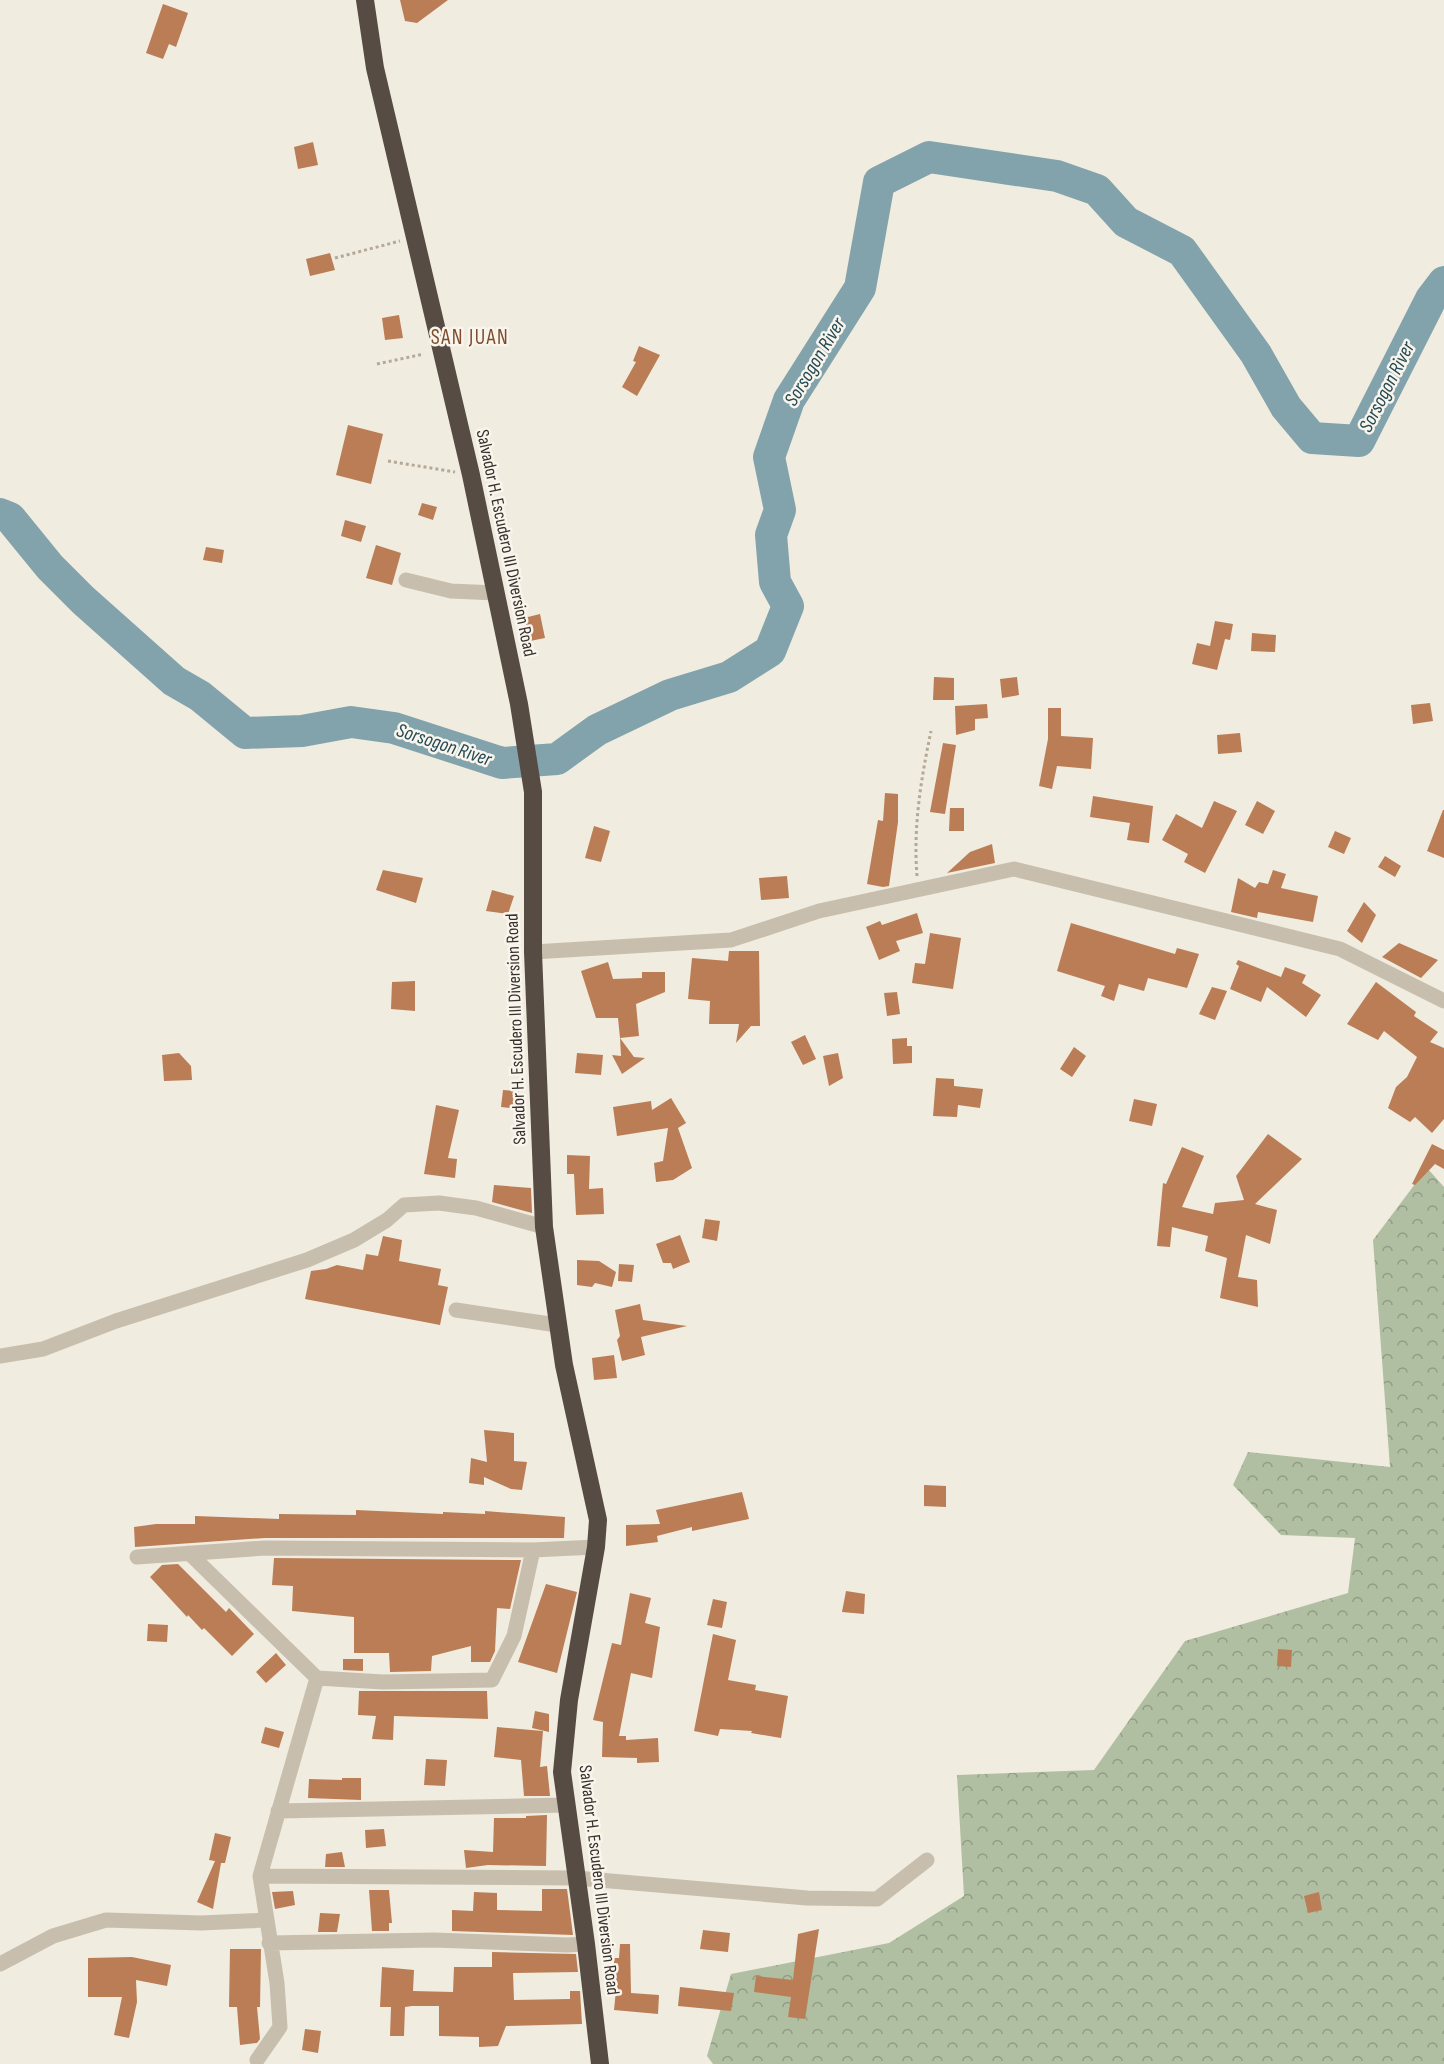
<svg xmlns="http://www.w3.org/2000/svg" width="1444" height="2064" font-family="'Sofia Sans Condensed',sans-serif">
	<defs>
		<pattern id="forest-crowns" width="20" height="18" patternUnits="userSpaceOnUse" patternTransform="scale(1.5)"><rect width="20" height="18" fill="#b0bfa1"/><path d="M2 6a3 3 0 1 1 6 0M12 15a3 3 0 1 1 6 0" fill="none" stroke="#909c83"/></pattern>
	</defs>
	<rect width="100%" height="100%" fill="#f1ece0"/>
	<path fill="url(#forest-crowns)" d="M1427,1168L1444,1187V2064H713L707,2056L731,1974L889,1943L964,1896L957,1775L1094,1770L1185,1641L1348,1593L1355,1538L1281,1535L1233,1485L1248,1452L1390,1467L1373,1240Z"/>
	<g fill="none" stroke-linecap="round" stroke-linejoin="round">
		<path stroke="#82a3ab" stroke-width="32" d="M0,514L10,518L50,567L83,600L174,681L200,696L245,733L302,731L351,722L394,728L502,763L557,759L597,730L670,695L729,677L770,651L788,606L775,582L771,535L780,510L769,457L789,400L860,288L879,182L929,157L1057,176L1097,190L1126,222L1182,251L1256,354L1286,407L1312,438L1359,441L1431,299L1444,282"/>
	</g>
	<path fill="#ba7d55" d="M400,0H448L417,23L405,21Z
		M163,4L188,13L176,47L169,44L163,59L146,53Z
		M313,142L318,165L298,169L294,147Z
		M330,253L335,270L310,276L306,259Z
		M399,315L403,338L385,340L382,318Z
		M639,346L660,355L637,396L622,387L636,362L633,361Z
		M348,425L383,434L371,484L336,475Z
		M422,503L437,507L433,520L418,515Z
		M345,520L366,526L361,542L341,536Z
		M376,545L401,553L392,585L366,578Z
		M206,547L224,550L222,563L203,560Z
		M540,614L545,638L530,641L524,618Z
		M1215,621L1233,624L1230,640L1225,639L1217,670L1192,664L1197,643L1210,646Z
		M1252,633L1276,635L1275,652L1251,651Z
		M934,677L954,678V700H933Z
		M1017,677L1019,695L1002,698L1000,679Z
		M1430,703L1433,721L1413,724L1411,705Z
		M987,704L988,718L975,719V730L956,735L955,706Z
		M1048,708H1061V736L1093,738L1091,769L1057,766L1052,789L1039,786L1048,739Z
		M1240,733L1242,752L1218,754L1217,735Z
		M943,743L956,745L945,814L930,812Z
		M885,793L898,794V822L889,886L883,887L867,884L878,820L883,821Z
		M1093,796L1153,806L1149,843L1127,840L1130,823L1090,817Z
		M1214,801L1237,811L1205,873L1184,862L1188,854L1162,840L1176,814L1202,828Z
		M1257,801L1275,811L1263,834L1245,825Z
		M950,808H964V831H949Z
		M1443,810H1444V858L1427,851Z
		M594,826L610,831L601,862L585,858Z
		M1335,831L1351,838L1344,854L1328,847Z
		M992,844L995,863L947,873L970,852Z
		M1385,856L1401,866L1395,877L1378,867Z
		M383,870L423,878L416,903L376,890Z
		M1273,870L1286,874L1281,888L1318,896L1313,922L1258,912L1257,918L1231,912L1238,878L1255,888L1259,882L1268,884Z
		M787,876L789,898L761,900L759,878Z
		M492,890L514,896L508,914L486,911Z
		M1364,902L1376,915L1362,943L1347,931Z
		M917,913L923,933L896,941L900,951L879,960L866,927L880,921L882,925Z
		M1071,923L1175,954L1177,948L1199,954L1187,988L1148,978L1144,991L1119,984L1114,1001L1101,996L1105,986L1057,971Z
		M930,933L961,938L953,989L912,983L915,963L925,964Z
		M1399,943L1438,960L1421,978L1382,957Z
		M729,951H759L760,1026H751L736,1043L739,1024H709L710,1001L688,999L692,958L728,961Z
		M1238,960L1281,977L1285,967L1306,975L1302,983L1321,995L1306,1017L1267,987L1261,1002L1230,989L1239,966L1236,964Z
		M608,962L613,979L642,978V972H665V992L636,1004L639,1036L620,1038L618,1018H596L581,971Z
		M415,981V1011L391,1009L392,982Z
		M1376,982L1416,1012L1414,1016L1438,1032L1430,1042L1444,1048V1119L1432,1133L1415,1117L1410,1122L1388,1108L1396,1087L1407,1077L1417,1057L1384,1031L1378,1040L1347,1024Z
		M1212,987L1227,991L1215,1020L1199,1014Z
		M897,992L900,1014L887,1016L884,993Z
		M805,1035L816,1059L803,1065L791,1042Z
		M620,1038L634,1057L645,1058L622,1074L612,1055L621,1056Z
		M907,1038V1046H912V1063L893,1064L892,1039Z
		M1074,1047L1086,1056L1072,1077L1060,1069Z
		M179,1053L191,1066L192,1080L164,1081L162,1055Z
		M577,1053L603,1055L601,1075L575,1073Z
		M838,1053L843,1078L829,1086L823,1056Z
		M936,1078L954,1079V1086L983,1089L980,1108L958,1105L957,1117L933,1116Z
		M503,1090L519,1091L518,1109L501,1107Z
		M671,1098L686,1123L678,1128L692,1168L673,1180L656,1182L654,1163L663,1161L668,1128L617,1136L613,1107L651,1101L652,1110Z
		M1134,1099L1157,1104L1152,1126L1129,1121Z
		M436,1105L459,1110L448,1158L457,1159L455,1178L424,1174Z
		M1268,1134L1302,1159L1255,1204L1277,1210L1270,1244L1246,1235L1238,1277L1257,1280L1258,1307L1220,1298L1227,1258L1205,1251L1208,1236L1172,1227L1170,1247L1157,1246L1163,1183L1166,1184L1182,1147L1204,1156L1182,1207L1213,1214L1215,1203L1244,1200L1236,1176Z
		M1432,1144L1444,1150V1169L1435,1164L1415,1185L1412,1184Z
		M567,1155L590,1156L589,1189L603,1188L604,1214L576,1215L574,1174H567Z
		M494,1185L531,1188L532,1213L492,1202Z
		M705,1219L720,1221L717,1241L702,1238Z
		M680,1235L690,1262L673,1269L671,1263H663L656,1244Z
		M383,1236L402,1240L399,1261L441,1269L438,1285L448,1287L440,1325L305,1299L311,1271L326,1269L337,1265L363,1270L366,1254L378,1256Z
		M577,1260L599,1261L616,1272L612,1287L595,1283L592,1287L577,1285Z
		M619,1264L634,1265L632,1282L618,1281Z
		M640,1304L643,1320L687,1326L641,1337L645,1355L622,1361L617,1340L620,1336L615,1310Z
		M614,1355L617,1378L594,1380L592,1358Z
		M484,1430L514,1433V1461L527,1462L522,1490L511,1489L484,1477V1485L469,1483L471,1458L487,1462Z
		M924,1485L946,1486V1507L924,1506Z
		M742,1492L749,1519L692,1531V1527L657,1536L658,1542L626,1546V1525L660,1524L656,1510Z
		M356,1510L443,1514V1512L485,1514V1511L565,1517L564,1538H265L135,1547L134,1527L156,1524H195V1516L279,1519V1514L356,1515Z
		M274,1558L521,1560L510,1609L497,1608L495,1651L490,1662H471V1646L432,1656L431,1671L390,1672L389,1653H354V1617L292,1611L293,1586L272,1585Z
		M178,1564L226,1612L229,1608L254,1634L232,1656L204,1628L202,1630L188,1615L187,1617L150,1577L162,1565Z
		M546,1584L577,1592L557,1673L518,1662Z
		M846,1591L865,1594L864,1614L842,1612Z
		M630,1593L651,1598L645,1623L660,1627L652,1678L631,1673L619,1736H626V1740L658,1738L659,1762L637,1763V1758L602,1757L603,1722L593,1720L612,1643L621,1645Z
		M713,1599L727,1602L722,1628L707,1625Z
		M148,1624L168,1625L167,1642L147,1641Z
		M713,1634L736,1640L728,1680L756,1685L755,1690L788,1696L781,1738L751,1733L752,1731L720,1729L718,1736L694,1731Z
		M1278,1649L1292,1650L1291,1667L1277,1666Z
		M276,1653L286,1665L266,1683L256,1672Z
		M343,1659H363V1671L343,1670Z
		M359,1691H487L488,1719L394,1716L393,1740L372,1739L376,1716L358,1715Z
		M535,1711L549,1714V1732L532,1728Z
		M265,1727L284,1732L279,1748L261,1743Z
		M497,1727L543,1731L540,1767L547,1766L550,1796H524L521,1760L494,1757Z
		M426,1759L447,1760L445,1786L424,1785Z
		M342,1778H361V1800L308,1798L309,1779L342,1780Z
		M547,1815L546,1866L488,1865L466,1868L464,1850L493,1852L494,1818H526V1816Z
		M384,1829L386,1846L366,1848L365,1830Z
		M215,1833L231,1837L225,1863H221L213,1909L197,1902L215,1861L209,1860Z
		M342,1852L345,1867H325L326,1854Z
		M542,1889H567L573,1935L452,1931V1910L473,1911L474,1892L497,1893V1910L542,1911Z
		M369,1890H389L392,1923H389V1931H372Z
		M293,1891L295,1905L275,1909L272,1892Z
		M1319,1892L1322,1910L1308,1913L1304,1896Z
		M320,1913L340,1914L337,1932H318Z
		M819,1929L805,2019L788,2017L791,1997L754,1992L756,1976L793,1980L798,1934Z
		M703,1930L730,1933L728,1952L700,1949Z
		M620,1944H630L631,1993L659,1995L658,2014L614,2010L617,1980H614V1958H619Z
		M230,1949H261L260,2007H257L260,2039L257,2043L240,2045L237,2007H229Z
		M492,1952L576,1954L578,1972L513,1973L514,2000L570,1999V1991H580L582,2024L506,2026L498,2046L479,2047V2037L439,2036V2006H412L405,2007L404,2036H390L391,2007H380L382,1967L414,1970L413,1991L453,1992L454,1967H492Z
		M132,1957L171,1965L167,1986L136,1980L137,2002L129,2038L114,2035L122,1997H88V1958Z
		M680,1987L734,1993L731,2011L678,2006Z
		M305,2029L321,2031L318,2053L302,2050Z"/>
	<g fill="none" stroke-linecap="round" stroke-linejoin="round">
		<path stroke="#b4a897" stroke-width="3" stroke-dasharray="3 3" stroke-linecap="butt" d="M335,258L400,241
			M377,364L424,354
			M388,461L455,472
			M917,876C913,827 921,779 931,731"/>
		<path stroke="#c8bead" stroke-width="15" d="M406,580L451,591L496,593
			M533,952L731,940L819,911L1014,869L1340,949L1444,1001
			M456,1310L557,1325
			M0,1356L43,1349L116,1321L307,1260L354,1240L387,1220L404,1205L439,1203L476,1208L544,1227
			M189,1553L317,1678
			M137,1557L265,1548L533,1550L596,1547
			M278,1811L566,1805
			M260,1876L576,1878L807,1898L877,1899L927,1860
			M269,1943L434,1940L567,1945L586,1944
			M0,1964L53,1936L106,1920L201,1923L265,1920
			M257,2060L280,2027L277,1983L260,1876L317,1678L383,1682L492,1680L514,1636L533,1550"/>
		<path stroke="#574c43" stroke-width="18" d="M365,0L375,68L471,475L519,704L533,792V952L544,1227L564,1365L598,1520L596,1547L569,1700L562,1772L586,1944L600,2064"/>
	</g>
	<g text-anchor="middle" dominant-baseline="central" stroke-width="5" stroke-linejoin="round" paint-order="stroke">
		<g font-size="18" fill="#37312b" stroke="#f9f5ed">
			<text transform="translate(506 543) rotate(78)">Salvador H. Escudero III Diversion Road</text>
			<text transform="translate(516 1029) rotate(-92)">Salvador H. Escudero III Diversion Road</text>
			<text transform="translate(599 1880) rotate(83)">Salvador H. Escudero III Diversion Road</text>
		</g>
		<g font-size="20" font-style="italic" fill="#244a55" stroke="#f9f5ed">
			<text transform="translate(815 362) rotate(-59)">Sorsogon River</text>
			<text transform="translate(1387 387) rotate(-63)">Sorsogon River</text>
			<text transform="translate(444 745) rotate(18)">Sorsogon River</text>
		</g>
		<g font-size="21" letter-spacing="1.5" fill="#7e4c2c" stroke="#f9f5ed">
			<text x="470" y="337">SAN JUAN</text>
		</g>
	</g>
</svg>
